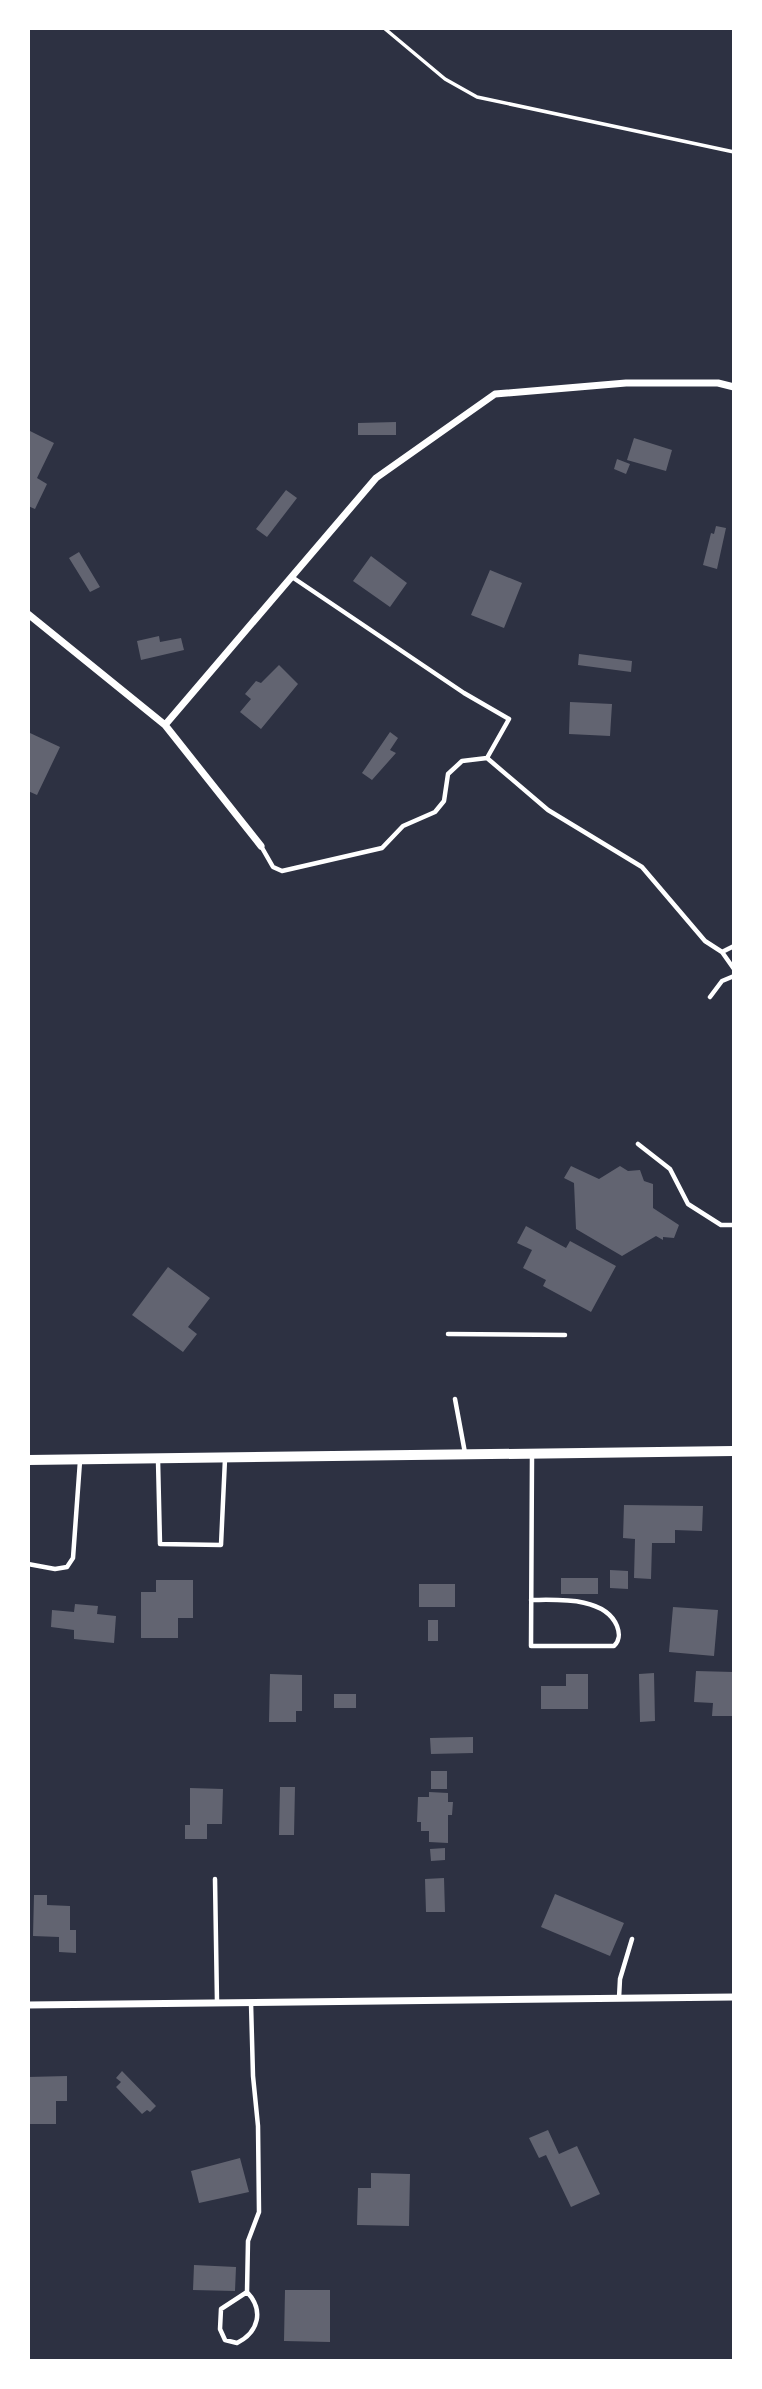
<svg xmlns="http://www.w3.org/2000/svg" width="762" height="2389" font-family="'DejaVu Sans',sans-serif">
	<rect width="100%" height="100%" fill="#2d3142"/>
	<path fill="#626471" d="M396,422V435H358V423Z
		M28,430L54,443L37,478L47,484L35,509L28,506Z
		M634,438L672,450L666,471L627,460Z
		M617,459L630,464L626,474L614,469Z
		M286,490L297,498L267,537L256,529Z
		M716,526L726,528L717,569L703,565L711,533L714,534Z
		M79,552L100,587L90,592L69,558Z
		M371,556L407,583L390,607L353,581Z
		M490,570L522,583L504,628L471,615Z
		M159,636L160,642L181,638L184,650L141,660L137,641Z
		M579,654L632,661L631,672L578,665Z
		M279,665L298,684L261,729L240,712L251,699L245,694L256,681L261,683Z
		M570,702L612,704L610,736L569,734Z
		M390,732L398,738L390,750L396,753L372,780L362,773Z
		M30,733L60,747L37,795L28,791Z
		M571,1166L599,1179L620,1166L628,1171L640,1170L644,1181L653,1184V1208L679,1225L674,1238L663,1237V1240L656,1236L622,1256L576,1229L574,1183L564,1178Z
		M526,1226L566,1248L570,1241L616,1266L591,1312L543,1286L546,1280L523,1268L532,1250L517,1243Z
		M168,1267L210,1298L188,1327L197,1334L183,1352L132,1315Z
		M624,1505L703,1506L702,1531L675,1530V1543H652L651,1579L634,1578L635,1539L623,1538Z
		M610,1570L628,1571V1589L610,1588Z
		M561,1578H598V1594H561Z
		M156,1580H193V1618H178V1638H141V1592H156Z
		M419,1584H455V1607H419Z
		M75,1604L98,1606L97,1614L116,1616L114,1643L74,1639V1630L51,1627L52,1610L74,1612Z
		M673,1607L718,1610L714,1656L669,1652Z
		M428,1620H438V1641H428Z
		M696,1671L734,1672L733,1716H712L713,1703L694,1702Z
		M654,1673L655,1721L640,1722L639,1674Z
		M270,1674L302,1675V1711H296V1722H269Z
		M566,1674H588V1709H541V1686H566Z
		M334,1694H356V1708H334Z
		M473,1737V1753L431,1754L430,1738Z
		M431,1771H447V1789H431Z
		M280,1787H295L294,1835H279Z
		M190,1788L223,1789L222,1824H207V1839H185V1825H190Z
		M429,1792L448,1793V1802H453L452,1815H448V1843L429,1842V1831H421V1822H417L418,1797H429Z
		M445,1848V1860L431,1861L430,1849Z
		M444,1878L445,1912H426L425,1879Z
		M555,1894L624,1923L610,1956L541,1927Z
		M34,1895H47V1905L70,1906V1930H76V1953L59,1952V1937L33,1936Z
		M122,2071L156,2106L150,2112L147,2110L142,2114L116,2087L121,2082L116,2078Z
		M67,2076V2101H56V2124H28V2077Z
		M548,2130L559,2154L577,2146L600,2194L571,2207L546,2155L539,2158L529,2138Z
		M240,2158L249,2192L199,2203L191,2171Z
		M371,2173L410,2174L409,2226L357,2225L358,2188H371Z
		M194,2265L236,2267L235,2291L193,2290Z
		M285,2290H330V2342L284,2341Z"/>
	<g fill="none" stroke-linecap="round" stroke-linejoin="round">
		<path stroke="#fff" stroke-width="3.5" d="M384,28L445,79L477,97L734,152"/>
		<path stroke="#fff" stroke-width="4.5" d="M292,577L464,693L509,719L487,758L548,810L642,867L705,941L722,952
			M261,846L273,867L282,871L382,848L403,826L435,812L444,801L448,774L462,761L487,758
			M734,946L722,952L734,969
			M710,997L722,981L734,976
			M638,1144L670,1169L688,1204L721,1225H734
			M448,1334L565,1335
			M455,1399L465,1453
			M158,1460L160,1544L221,1545L225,1459
			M28,1564L55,1569L67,1567L73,1558L80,1461
			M531,1600C556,1600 605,1596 617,1626C620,1634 620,1640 614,1646H531L532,1455
			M215,1879L217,2002
			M619,1998L620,1979L632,1939
			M247,2292L221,2309L220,2329L225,2340L237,2343C259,2332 264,2310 247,2292L248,2241L259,2212L258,2126L253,2076L251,2003"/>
		<path stroke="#fff" stroke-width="7" d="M28,614L165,725L261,846
			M165,725L376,478L495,394L626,383H718L734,387
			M28,2005L734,1997"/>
		<path stroke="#fff" stroke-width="10" d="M28,1460L734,1451"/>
	</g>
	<rect width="762" height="2389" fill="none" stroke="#ffffff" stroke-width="60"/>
</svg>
